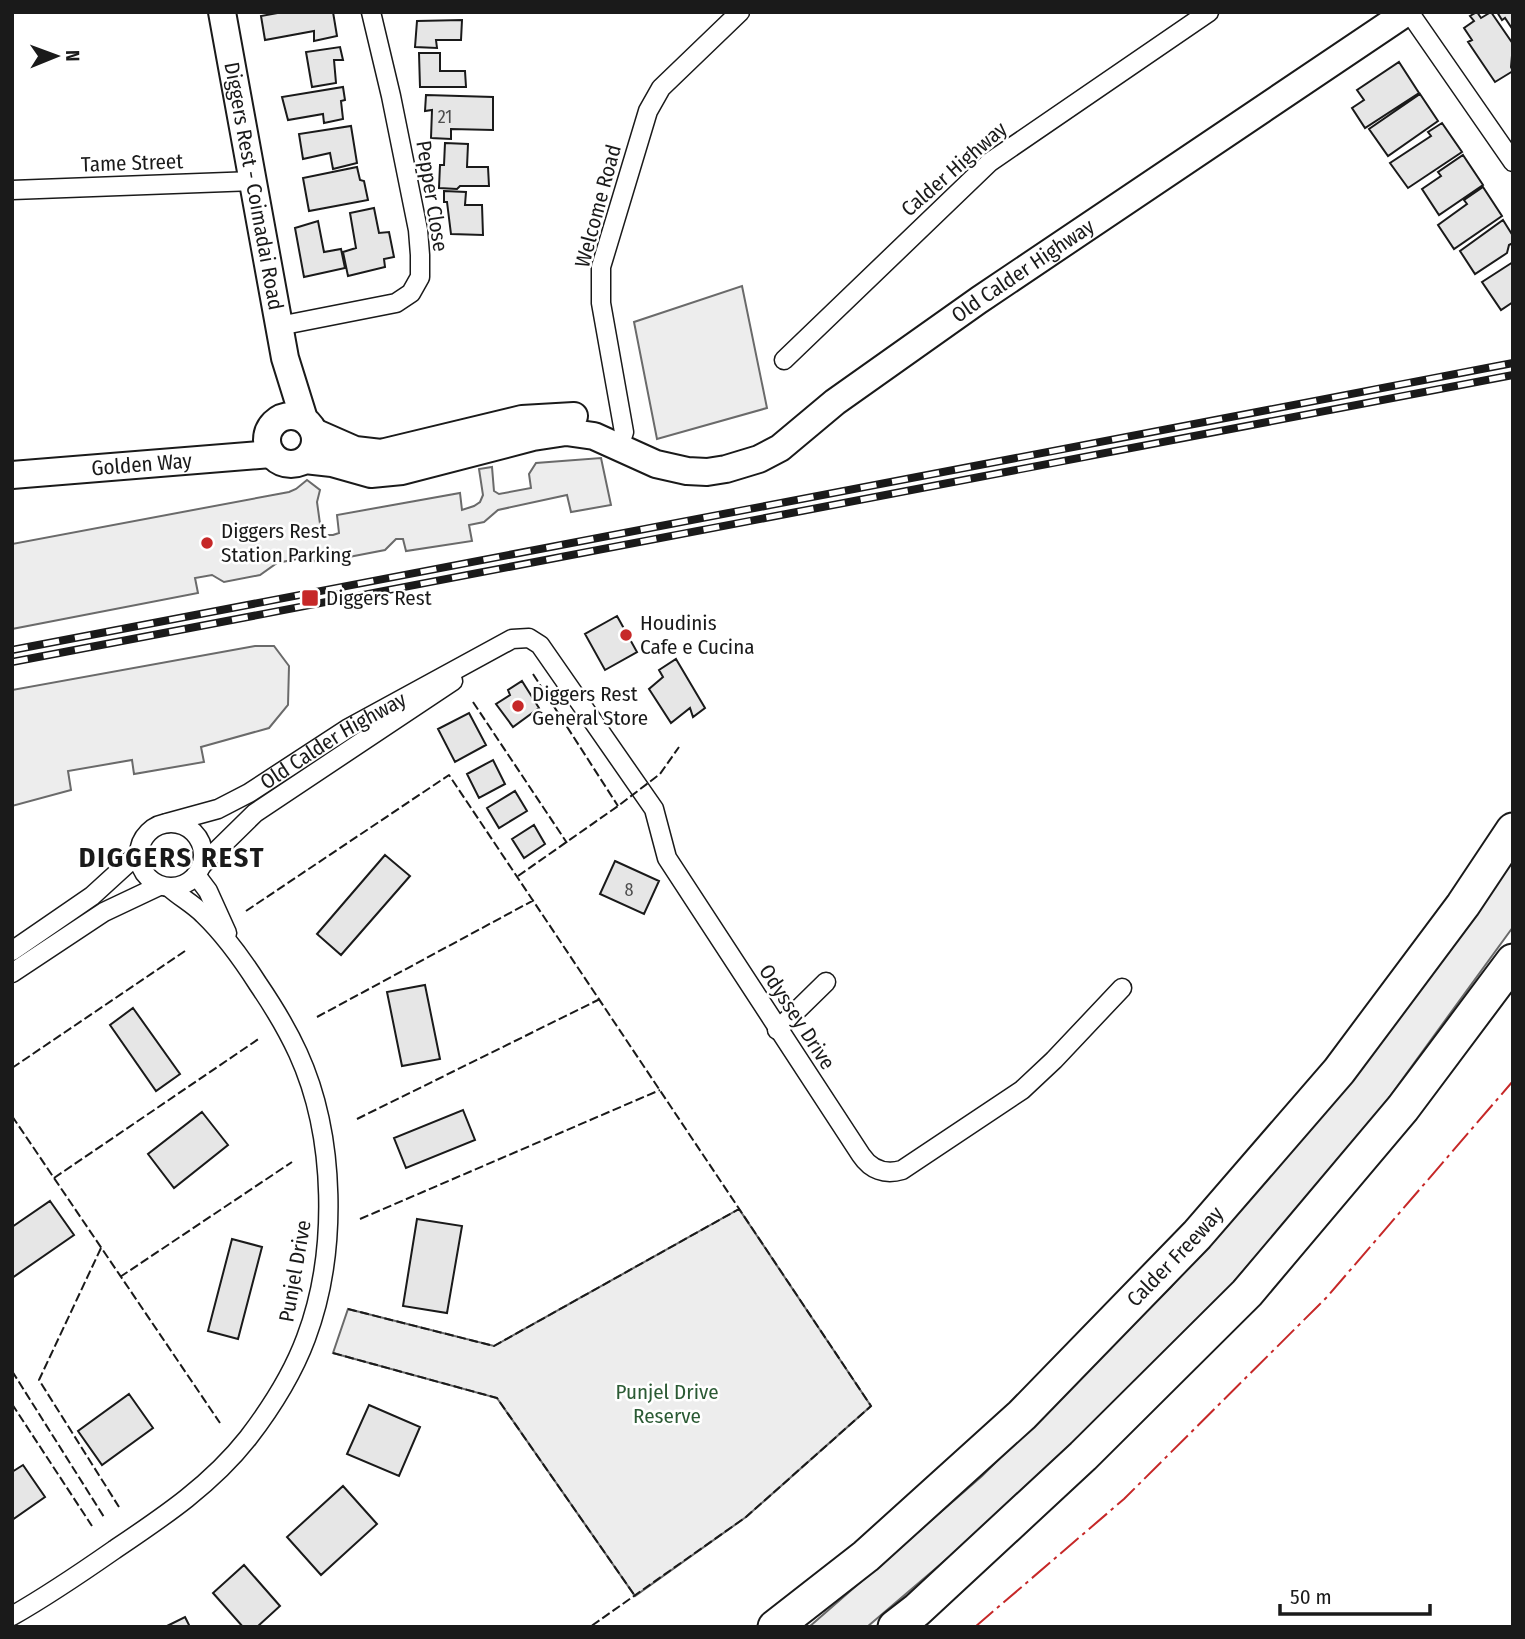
<svg xmlns="http://www.w3.org/2000/svg" width="1525" height="1639" font-family="'Fira Sans Condensed',sans-serif">
	<rect width="100%" height="100%" fill="#fff"/>
	<path fill="#ededed" stroke="#6a6a6a" stroke-width="2" d="M742,286L767,408L657,439L634,322Z
		M601,458L611,505L571,512L567,495L498,510L484,522L469,525L472,541L406,551L403,539H396L385,550L318,563L307,557L277,563L260,575L224,582L212,575L195,578L198,593L12,629V544L289,492L296,489L307,480L320,490L317,502L321,531L326,535H333L339,533L337,515L460,493L462,510L474,506L480,502L483,495L479,469L492,467L494,491L499,494L531,488L529,474L536,463Z
		M255,646H274L289,666L288,705L269,728L201,747L204,762L134,774L132,760L68,771L71,790L12,806V690Z
		M1513,849V927L1372,1121L1196,1326L1043,1477L867,1627H809L982,1476L1171,1287L1304,1132Z
		M739,1209L871,1406L746,1517L635,1596L497,1398L333,1353L348,1309L494,1346Z"/>
	<path fill="#e6e6e6" stroke="#1a1a1a" stroke-width="2" d="M283,12H333L337,36L314,41V31L265,40L261,16Z
		M1477,12L1481,18L1491,12L1513,44L1511,67L1513,71L1495,82L1468,42L1472,40L1464,28L1474,21L1470,16Z
		M1497,12H1513V30L1505,18L1502,20Z
		M462,20L461,40H436L437,48L415,47L417,21Z
		M340,47L343,60H334L336,83L312,87L306,52Z
		M419,53H440V71H465L466,87H420Z
		M1399,62L1419,93L1365,128L1352,108L1364,100L1357,90Z
		M343,87L345,100L341,101L343,119L324,123L323,114L288,120L282,97Z
		M1420,94L1438,121L1388,156L1369,129Z
		M426,95L493,97V130L451,129V139L431,138L432,110L425,111Z
		M1442,123L1462,152L1408,188L1390,163L1431,136L1428,132Z
		M351,126L357,163L333,169L330,153L303,159L299,134Z
		M445,143L468,144L467,167H488L489,186H460L457,189L439,188L440,165H444Z
		M1463,155L1483,185L1439,215L1422,189L1441,176L1438,172Z
		M357,167L360,180L364,181L368,200L309,211L303,178Z
		M1483,187L1502,216L1454,249L1438,225L1467,204L1464,200Z
		M444,191L466,192L465,205H482L483,235L451,234L447,202H444Z
		M374,208L379,233L389,232L394,257L384,259L385,267L348,276L343,252L356,248L350,213Z
		M1503,220L1513,236V243L1509,245L1507,253L1475,274L1460,251Z
		M318,221L324,252L341,249L345,268L304,277L295,228Z
		M1513,262V302L1501,310L1482,282Z
		M617,616L637,652L605,670L585,634Z
		M676,659L705,708L693,717L690,708L671,723L649,689L663,677L659,670Z
		M522,681L539,708L513,727L496,704L510,695L508,690Z
		M469,713L486,745L455,762L438,729Z
		M493,760L505,784L479,798L467,774Z
		M515,791L527,811L499,828L487,808Z
		M534,825L545,844L524,858L512,839Z
		M385,855L410,876L341,955L317,934Z
		M615,861L659,881L644,914L600,894Z
		M425,985L440,1059L402,1066L387,992Z
		M133,1008L180,1074L156,1091L110,1025Z
		M463,1110L475,1140L406,1168L394,1138Z
		M202,1112L228,1145L174,1188L148,1154Z
		M50,1201L74,1235L12,1278V1227Z
		M417,1219L462,1226L447,1313L403,1306Z
		M232,1239L262,1247L238,1339L208,1331Z
		M129,1394L153,1428L102,1465L78,1431Z
		M369,1405L420,1427L399,1476L347,1454Z
		M23,1465L45,1497L12,1520V1472Z
		M343,1486L377,1524L321,1575L287,1537Z
		M244,1565L280,1606L257,1627H243L213,1593Z
		M185,1617L190,1627H165Z"/>
	<g fill="none" stroke-linecap="round" stroke-linejoin="round">
		<g stroke="#1a1a1a" stroke-width="21">
			<g id="street">
				<path d="M1409,12L1513,162"/>
				<path d="M12,190L254,181"/>
				<path d="M279,326L396,303L411,293L420,277V255L418,230L391,96L371,12"/>
				<path d="M784,360L990,162L1209,12"/>
				<path d="M619,447L624,432L601,303V267L648,111L661,88L740,12"/>
				<circle cx="171" cy="855" r="32"/>
				<path id="s1" d="M167,823L218,809L249,793L347,729L512,639L529,638L540,645L654,809L667,858L861,1155C871,1170 885,1175 902,1170L1022,1090L1054,1060L1122,988"/>
				<path d="M201,866L255,813L453,681"/>
				<path d="M196,875L208,891L227,933"/>
				<path d="M12,951L92,896L138,854"/>
				<path d="M12,973L104,912L159,886"/>
				<path d="M777,1030L826,982"/>
				<path d="M12,1616C47,1596 81,1573 114,1550C163,1517 211,1485 248,1438C271,1408 293,1373 306,1338C338,1253 336,1136 298,1053C287,1029 273,1006 258,984C242,959 225,935 203,914C193,904 180,897 170,888"/>
			</g>
		</g>
		<g stroke="#1a1a1a" stroke-width="30">
			<g id="secondary">
				<path id="s2" d="M222,12L285,358L304,419"/>
				<circle cx="291" cy="440" r="24"/>
				<path d="M314,432L355,450L381,453L522,419L574,416"/>
				<path id="s3" d="M305,460L332,463L371,474L402,471L533,437L566,432L594,436L656,464L687,471L707,472L726,469L759,459L780,448L835,402L979,300L1407,12"/>
				<path id="s4" d="M12,475L271,454"/>
			</g>
		</g>
		<g stroke="#1a1a1a" stroke-width="37">
			<g id="highway">
				<path id="s5" d="M775,1627L866,1556L1022,1415L1197,1235L1339,1071L1463,905L1513,830"/>
				<path d="M895,1627L917,1610L1083,1456L1247,1293L1403,1108L1513,961"/>
			</g>
		</g>
		<use href="#street" stroke="#fff" stroke-width="18"/>
		<use href="#secondary" stroke="#fff" stroke-width="26"/>
		<use href="#highway" stroke="#fff" stroke-width="33"/>
		<g stroke="#1a1a1a" stroke-width="8">
			<path id="rail" d="M12,650L1513,363
				M12,662L1513,375"/>
		</g>
		<use href="#rail" stroke="#fff" stroke-width="5" stroke-dasharray="16" stroke-linecap="butt"/>
		<path stroke="#1a1a1a" stroke-width="2" stroke-dasharray="9 3.5" stroke-linecap="butt" d="M533,674L618,806
			M473,702L567,843
			M518,876L618,806L660,774L679,747
			M246,911L449,775L871,1406L746,1517L590,1627
			M317,1017L534,900
			M12,1068L185,951
			M12,1116L220,1423
			M357,1119L600,999
			M54,1178L260,1038
			M360,1219L660,1090
			M101,1248L39,1380L119,1507
			M120,1277L292,1162
			M348,1309L494,1346L739,1209
			M333,1353L497,1398L635,1596
			M12,1371L104,1517
			M12,1404L92,1526"/>
		<path stroke="#c62828" stroke-width="2" stroke-dasharray="24 5 3.5 5" stroke-linecap="butt" d="M975,1627L1124,1499L1327,1297L1513,1081"/>
	</g>
	<g fill="#c62828" stroke="#fff" stroke-width="2.5">
		<circle cx="207" cy="543" r="7"/>
		<rect x="301" y="589" width="18" height="18" rx="3.5"/>
		<circle cx="626" cy="635" r="7"/>
		<circle cx="518" cy="706" r="7"/>
	</g>
	<g text-anchor="middle" dominant-baseline="central" stroke-width="5" stroke-linejoin="round" paint-order="stroke">
		<g font-size="18" fill="#4d4d4d">
			<text x="445" y="117">21</text>
			<text x="629" y="890">8</text>
		</g>
		<g font-size="21" fill="#1a1a1a" stroke="#fff">
			<text transform="translate(132 163) rotate(-2)">Tame Street</text>
			<text transform="translate(954 169) rotate(-41)">Calder Highway</text>
			<text stroke="none"><textPath href="#s2" startOffset="177">Diggers Rest - Coimadai Road</textPath></text>
			<text transform="translate(432 196) rotate(81)">Pepper Close</text>
			<text transform="translate(598 206) rotate(-75)">Welcome Road</text>
			<text stroke="none"><textPath href="#s3" startOffset="794">Old Calder Highway</textPath></text>
			<text stroke="none"><textPath href="#s4" startOffset="130">Golden Way</textPath></text>
			<text stroke="none"><textPath href="#s1" startOffset="187">Old Calder Highway</textPath></text>
			<text transform="translate(797 1017) rotate(57)">Odyssey Drive</text>
			<text stroke="none"><textPath href="#s5" startOffset="546">Calder Freeway</textPath></text>
			<text transform="translate(295 1271) rotate(-80)">Punjel Drive</text>
		</g>
		<g font-size="21" fill="#1a1a1a" stroke="#fff" text-anchor="start">
			<text x="221" y="531">Diggers Rest<tspan x="221" dy="24">Station Parking</tspan></text>
			<text x="326" y="598">Diggers Rest</text>
			<text x="640" y="623">Houdinis<tspan x="640" dy="24">Cafe e Cucina</tspan></text>
			<text x="532" y="694">Diggers Rest<tspan x="532" dy="24">General Store</tspan></text>
		</g>
		<g font-size="21" fill="#2b5a34" stroke="#fff">
			<text x="667" y="1392">Punjel Drive<tspan x="667" dy="24">Reserve</tspan></text>
		</g>
		<g font-size="28" font-weight="bold" letter-spacing="2" fill="#1a1a1a" stroke="#fff">
			<text x="172" y="857">DIGGERS REST</text>
		</g>
	</g>
	<rect width="1525" height="1639" fill="none" stroke="#1a1a1a" stroke-width="28"/>
	<g transform="translate(56 56) rotate(89)" stroke="#ffffff" stroke-width="5" paint-order="stroke">
	<path d="M0-5L12 26L0 18L-12 26Z" fill="#1a1a1a"/>
	<text y="-10" font-size="19" font-weight="bold" text-anchor="middle" fill="#1a1a1a">N</text>
	</g>
	<path d="M1280 1604v10h150v-10" fill="none" stroke="#1a1a1a" stroke-width="3.5"/>
	<text x="1290" y="1604" font-size="21" fill="#1a1a1a" stroke="#ffffff" stroke-width="5" paint-order="stroke">50 m</text>
</svg>
